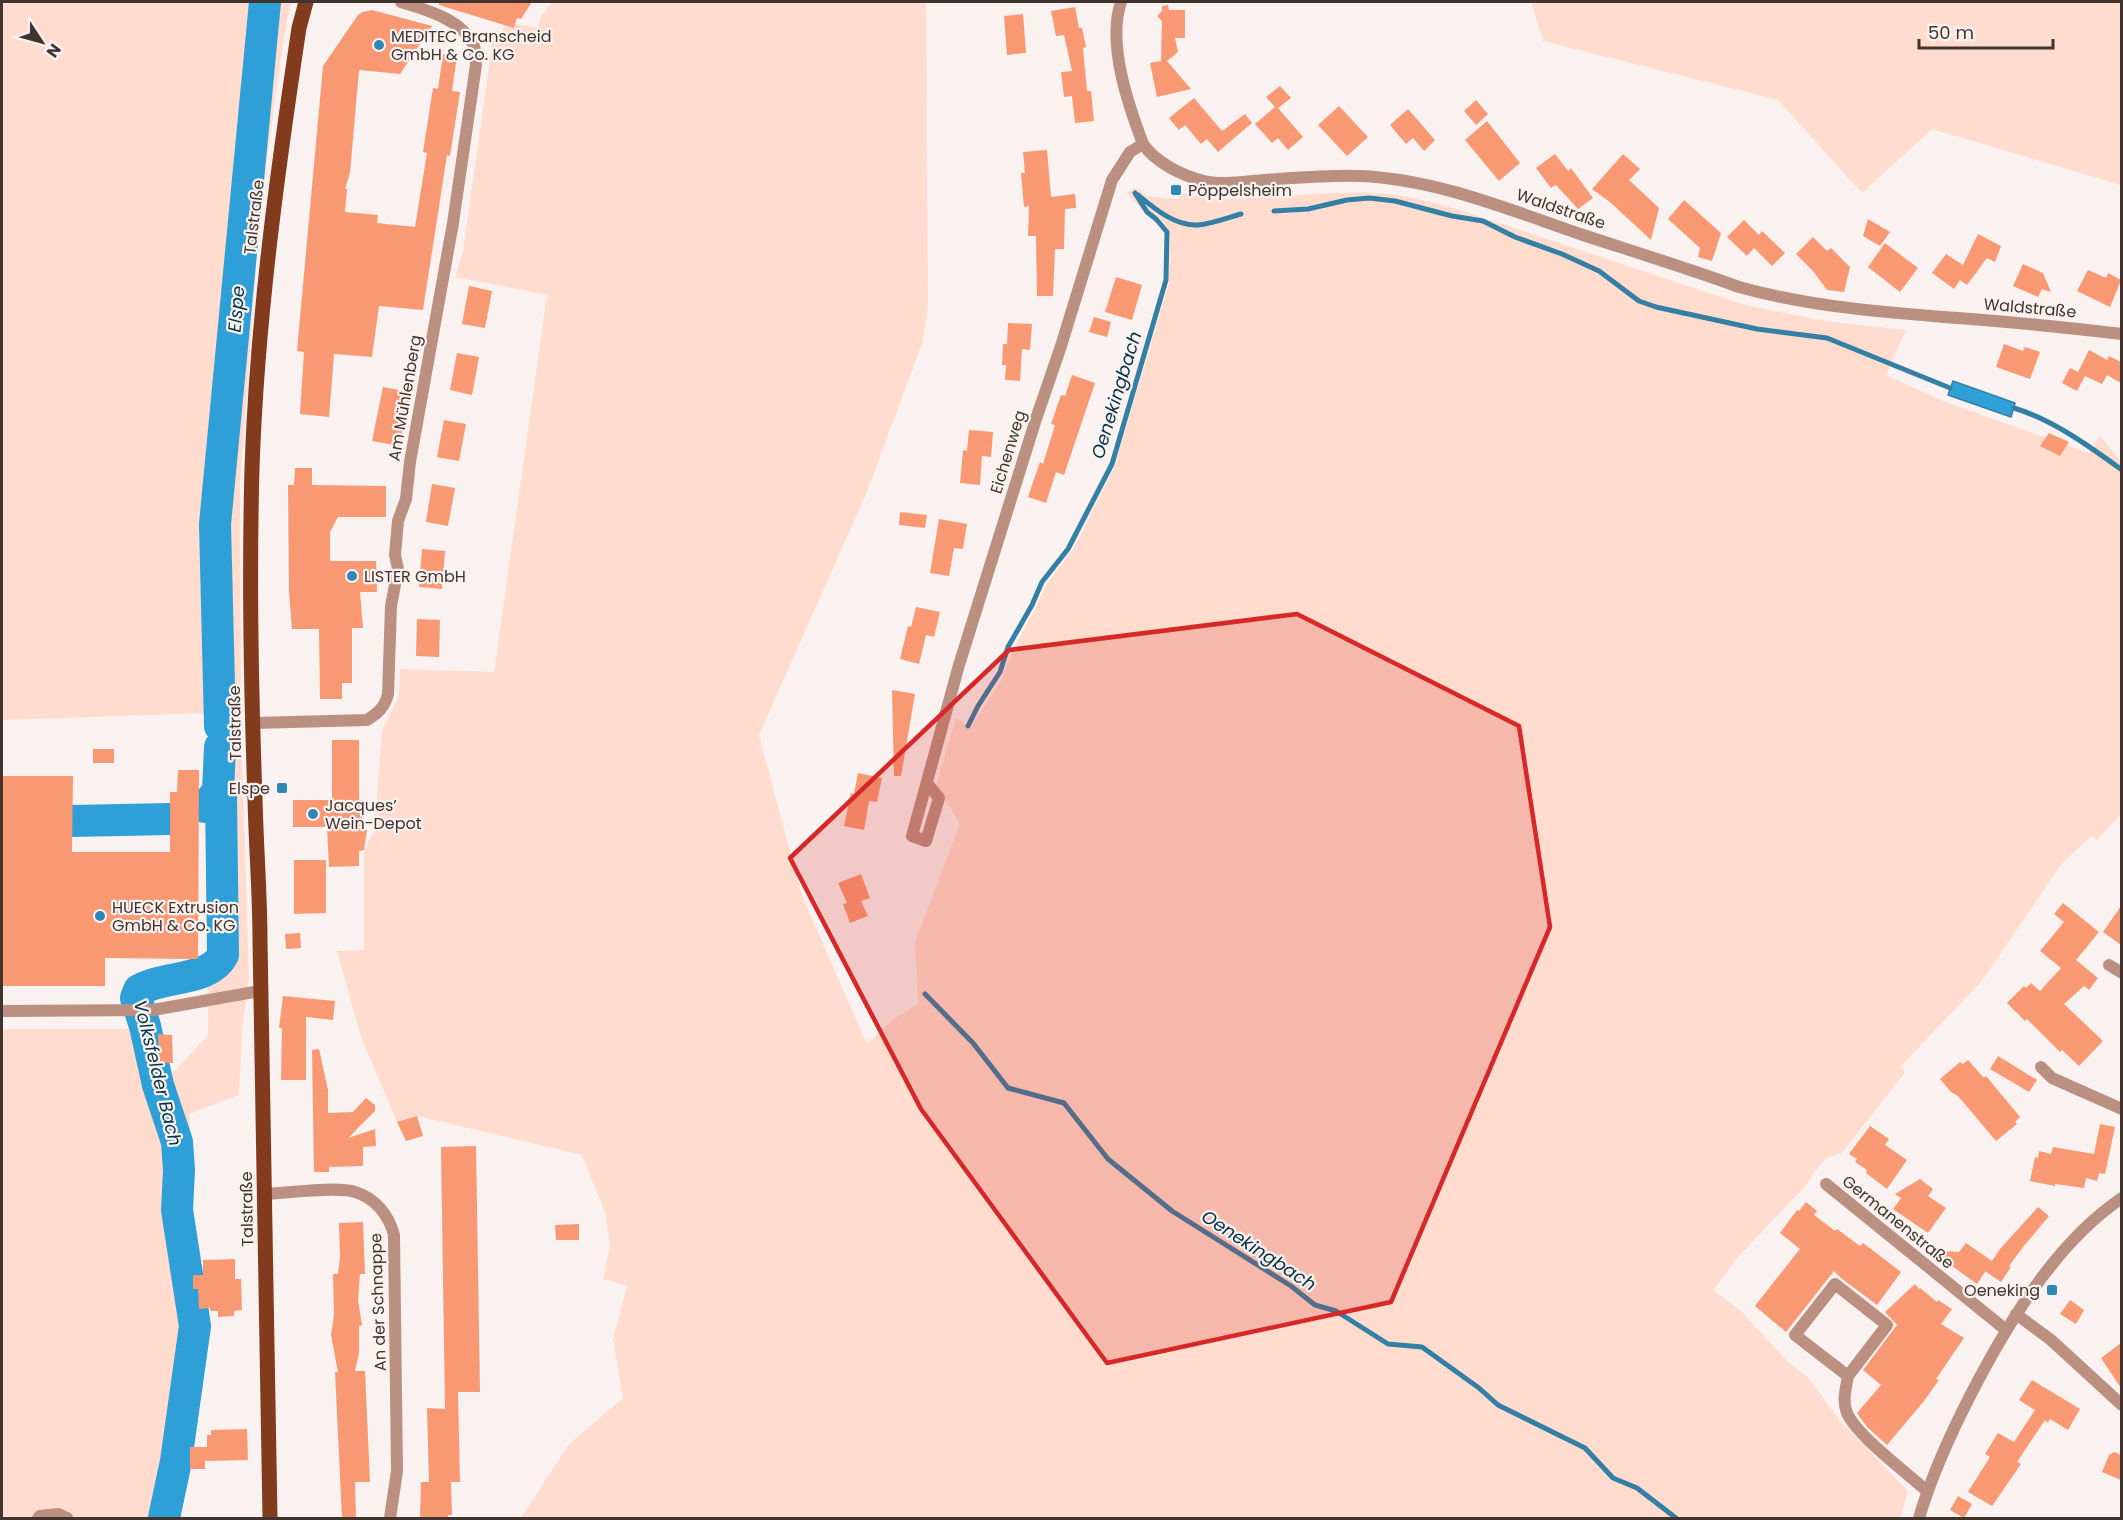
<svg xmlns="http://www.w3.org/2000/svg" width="2123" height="1520" font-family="Poppins,sans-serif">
	<rect width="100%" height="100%" fill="#faf2f0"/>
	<path fill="#ffdcce" d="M2,2H292L287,20L277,82L260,214L240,483L241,723L249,978L242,1030L239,1095L189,1114L193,1163L191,1195L184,1216L190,1327L173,1446L159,1518H2V1029H138L150,1076L172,1074L208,1035L211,713L2,720Z
		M552,2H926L928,306L923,341L867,492L759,735L802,896L867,1044L894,1019L918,1004L915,942L960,824L936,785L956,718L971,727L1003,677L1012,652L1035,609L1045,587L1075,546L1114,468L1169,283L1170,235L1149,211L1145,213L1127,193L1133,189H1140L1146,196L1177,199L1184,193L1214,199H1232C1283,197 1337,190 1388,194C1416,197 1443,205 1469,213L1745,305L1825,321L1906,330L1886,375L1943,401L2089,453L2100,435L2121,462V814L2097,840L2092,836L2062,863L1981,982L1901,1066L1905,1072L1843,1152L1825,1159L1814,1172L1808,1183L1739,1256L1713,1290L1741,1311L1790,1364L1808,1377L1840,1421L1908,1491L1900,1518H521L569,1444L623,1398L613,1340L627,1286L603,1279L610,1246L605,1212L582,1155L417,1116L397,1122L361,1037L337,951L364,950V850L374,832L382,731L399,695L400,669L494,672L547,295L455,277L463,251L494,30L502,32L505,25L514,28L516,24L538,28L541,16Z
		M1533,2H2121V185L1932,129L1862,193L1778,100L1543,41L1532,5Z"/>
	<path fill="#2fa0d7" stroke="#347fa4" stroke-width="1.5" d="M1953,381L2015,403L2011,417L1948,395Z"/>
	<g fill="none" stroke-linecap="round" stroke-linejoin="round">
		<path stroke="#347fa4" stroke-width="5" d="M1138,195C1155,209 1175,226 1198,225C1212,224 1227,218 1241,214
			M1274,211L1308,209L1347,200L1369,198L1395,201L1452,216L1483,221L1515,237L1562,254L1599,271L1639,301L1656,307L1757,329L1827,338L1950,388
			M2014,408C2053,420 2089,446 2122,470
			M968,726L978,706L1000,672L1008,647L1032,605L1042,582L1068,549L1112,464L1166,280L1167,232L1156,219L1147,212L1135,193
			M925,994L973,1043L1008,1088L1064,1103L1108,1159L1172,1211L1291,1286L1315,1305L1336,1311L1388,1344L1422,1347L1479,1388L1498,1405L1585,1448L1613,1478L1637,1488L1676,1518"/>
		<path stroke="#2fa0d7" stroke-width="32" d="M220,726L215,524L265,2
			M205,807L218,791L220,747
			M72,821L170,819
			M164,1518L176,1461L195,1326L177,1210L179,1170L177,1142L158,1085L145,1026L136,998L139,990C165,975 209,982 223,955L221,796L218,791"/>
	</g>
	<path fill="#f99973" d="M439,2H532L521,19L517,18L514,28L439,5Z
		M1168,5L1169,10H1185V38H1175L1178,52L1167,61L1191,89L1157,97L1150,63L1161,61L1162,21L1157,16L1162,11V6Z
		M1075,7L1079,28H1082L1086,47L1083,48L1087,91H1091L1094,121L1075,123L1072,96L1064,97L1061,72L1072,71L1064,35L1056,36L1051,11Z
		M372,10L432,26L400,74L359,70L350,173L345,189H347L345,212L378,215L377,223L415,227L427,153L423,152L433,88L438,89L443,54L457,56L452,91L460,92L450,156L447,155L423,310L379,306L372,357L334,354L329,417L300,414L304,352L297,351L323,66L358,15L363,12Z
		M1023,14L1026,53L1007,55L1004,16Z
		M1280,86L1291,98L1278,108L1303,137L1288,150L1278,138L1272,143L1255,124L1275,107L1266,97Z
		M1194,98L1222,131L1245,114L1252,123L1218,152L1207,139L1201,144L1185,125L1179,130L1169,118Z
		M1476,100L1488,114L1476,125L1464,111Z
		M1339,106L1368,137L1347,156L1318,125Z
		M1408,109L1435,140L1424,151L1413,138L1406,144L1390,125Z
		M1487,121L1520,163L1499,181L1465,140Z
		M1047,150L1051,197L1075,194L1076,208L1065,209L1064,249H1055L1053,296H1037L1036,236H1028L1029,206L1024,207L1021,173H1025L1023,152Z
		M1555,154L1568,171L1571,168L1593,198L1578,209L1556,185L1551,188L1536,168Z
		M1623,154L1640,169L1629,180L1659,208L1651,240L1610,202L1592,189Z
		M1684,200L1721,233L1712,261L1698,257L1700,248L1668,219Z
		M1868,219L1890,232L1880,246L1863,236Z
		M1744,220L1759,235L1762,231L1785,253L1772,266L1754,248L1747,256L1727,237Z
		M1978,234L2001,246L1995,262L1987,258L1967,285L1960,280L1954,289L1932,273L1946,254L1963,265Z
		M1813,237L1827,251L1831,248L1850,267L1844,292L1827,290L1813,271L1796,254Z
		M1885,243L1918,268L1900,292L1868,267Z
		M2023,264L2043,273L2051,292L2042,289L2038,297L2013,286Z
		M2088,270L2106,278L2108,273L2121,280L2110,307L2077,291Z
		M1116,277L1142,285L1132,320L1105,312Z
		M469,286L492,291L485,328L462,324Z
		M1094,317L1111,322L1107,337L1089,332Z
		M1008,323L1032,324L1030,350L1022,349L1020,381L1005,380L1006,365H1002L1003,344H1007Z
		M2004,344L2023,351L2025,347L2040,352L2030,379L1996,367Z
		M2089,350L2107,360L2109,356L2121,362V383L2107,375L2102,384L2085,376L2077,391L2062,383L2070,368L2078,372Z
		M457,353L479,357L472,395L450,390Z
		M1072,375L1095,383L1064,475L1056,472L1046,503L1028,497L1040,462L1043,464L1055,425L1051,424L1061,395L1065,396Z
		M383,387L410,392L400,446L372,441Z
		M444,420L466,424L459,461L437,457Z
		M969,430L993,432L991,457L982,456L980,485L960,483L963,450L967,451Z
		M2049,433L2069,442L2060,456L2040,446Z
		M295,468H312V485L386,486V517H338L330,532V561H376L377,592H360L363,628H352V683H342V699H320L319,629H292L289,592L288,485H294Z
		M432,484L455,488L448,526L426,522Z
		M900,512L927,515L925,528L899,525Z
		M939,519L967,524L963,549L954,548L949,576L930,573Z
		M422,549L445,551L442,589L419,587Z
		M916,607L940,612L934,637L926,635L919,664L900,659L908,626L911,627Z
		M417,619L440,620L439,657L416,656Z
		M892,690L915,694L901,776H894Z
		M332,740H359V797L364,830H367L364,850L359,851V866L329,867L327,827H293V800H332Z
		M93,749H114V763H93Z
		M178,770H199L198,959L105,958V986H2V776H73L72,852H170V792H177Z
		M858,773L882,778L877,802L869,801L864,830L844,826L851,793L854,794Z
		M294,860H326V913L294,914Z
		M861,874L870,898L861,901L868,916L850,923L843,904L847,903L838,883Z
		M2063,903L2099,932L2076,960L2098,978L2089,990L2084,986L2064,1004L2103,1041L2079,1066L2062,1050L2060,1052L2027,1019L2025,1021L2007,1003L2024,986L2026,988L2031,983L2040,991L2061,968L2040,951L2064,922L2054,914Z
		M2121,906V945L2103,932Z
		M300,933L301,948L286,949L285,934Z
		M283,996L335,1001L333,1020L306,1017V1080H281L282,1028H279Z
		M158,1034L172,1035L173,1063H159Z
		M319,1049L328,1090V1113L353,1112L366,1098L375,1105V1111L348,1138L375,1129L376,1146L363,1147V1166L329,1167V1172H314L312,1050Z
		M1998,1056L2037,1080L2029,1092L1990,1069Z
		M1968,1060L1984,1078L1986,1076L2020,1117L2015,1122L2017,1124L1996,1141L1958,1096L1951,1092L1940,1079L1960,1062L1963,1064Z
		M417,1116L423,1136L406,1141L397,1122Z
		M2100,1124L2115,1127L2105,1174L2099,1173L2097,1181L2086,1178L2084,1188L2055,1184V1186L2030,1181L2035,1157L2038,1158L2039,1151L2051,1154L2053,1147L2094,1154Z
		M1870,1126L1889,1139L1885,1145L1907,1160L1887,1189L1866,1173L1867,1170L1855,1162L1857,1159L1849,1154Z
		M476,1146L480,1392H458L460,1482H451L452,1515H448V1518H420L421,1482H429L427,1408L445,1409L441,1147Z
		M1920,1179L1933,1189L1928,1196L1946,1208L1928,1233L1893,1209L1901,1198L1895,1194Z
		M1806,1202L1817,1211L1814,1215L1835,1231L1837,1229L1860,1246L1863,1243L1901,1272L1877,1305L1841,1278L1834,1271L1786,1332L1755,1306L1800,1249L1780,1233L1797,1210L1799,1211Z
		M2038,1207L2049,1216L2023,1247L2009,1266L2011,1267L2001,1282L1985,1271L2000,1249Z
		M363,1222L365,1274H360L358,1300L362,1325L359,1326V1353L355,1371H365L370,1482H355L356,1518H342L335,1372H338L331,1335L334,1315L333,1274H338L340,1257L339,1223Z
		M579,1224V1240H556L555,1225Z
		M1966,1243L1992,1261L1977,1284L1930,1250L1959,1252Z
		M235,1259V1279H241L242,1310L234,1311V1316L218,1317V1311H210V1308L199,1309L198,1289H193V1275H203V1260Z
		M1915,1284L1919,1289L1920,1288L1937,1302L1938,1300L1952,1309L1941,1324L1964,1338L1936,1379L1939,1380L1924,1401L1887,1445L1867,1427L1857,1413L1881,1385L1863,1370L1897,1325L1885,1312Z
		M2070,1300L2084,1310L2076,1324L2060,1314Z
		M2121,1343V1388L2101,1358Z
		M2032,1380L2080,1409L2068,1430L2050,1419L2048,1423L2045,1420L2017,1462L2021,1464L1992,1506L1968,1492L1990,1457L1985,1454L1998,1433L2014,1442L2035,1410L2019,1400Z
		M247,1429L248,1460L205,1461V1469H190V1447H207V1435H211V1430Z
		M2114,1452L2121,1455V1480L2102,1472L2109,1455Z
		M1958,1496L1972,1504L1964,1518L1950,1510Z"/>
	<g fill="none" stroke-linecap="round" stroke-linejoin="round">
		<path stroke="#bb9080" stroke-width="12" d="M1121,2C1107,44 1128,104 1143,144C1156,163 1183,176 1204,181C1223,185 1245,182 1264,180C1295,178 1328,175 1359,176C1437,179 1510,210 1583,235C1635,252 1687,268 1739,287C1807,306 1872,311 1943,317C2003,321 2062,327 2122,334
			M254,723L367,720C378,713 385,707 388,694L391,606L398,569L395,555L398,521L406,499L410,462L453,223L476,65C475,59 476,52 474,46C462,19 426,10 401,2
			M927,783L939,798L926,841L912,836L959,665L1036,419L1061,346L1112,180L1130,152L1143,144
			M2109,965L2122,973
			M2,1011L153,1010L260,991
			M2041,1067L2052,1078L2122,1109
			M1826,1184L2006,1330
			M265,1194C286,1193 337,1186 355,1192C376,1198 389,1216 394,1235L397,1471L390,1518
			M1835,1284L1887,1325L1848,1376L1795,1335Z
			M2016,1314L2051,1340L2122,1405
			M1848,1376C1846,1388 1842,1401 1847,1413C1857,1436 1907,1473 1927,1491
			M38,1518L40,1516L58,1514L67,1518
			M1919,1518C1932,1474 1949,1437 1970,1396C2006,1326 2055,1243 2122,1198"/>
		<path stroke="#833b1d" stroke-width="15" d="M270,1518C267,1326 263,1133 260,941C260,893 256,846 255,798C251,688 249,578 252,468C257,320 277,174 299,28L306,2"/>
	</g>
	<path fill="#d62828" fill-opacity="0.2" stroke="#d62828" stroke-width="4.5" stroke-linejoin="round" d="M1297,614L1519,726L1550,927L1391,1302L1107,1363L921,1109L790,858L1009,650Z"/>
	<g fill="#2e87b5" stroke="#faf2f0" stroke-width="2">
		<circle cx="379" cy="45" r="6"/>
		<rect x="1170" y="184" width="12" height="12" rx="3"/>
		<circle cx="352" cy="576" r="6"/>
		<rect x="276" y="782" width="12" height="12" rx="3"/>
		<circle cx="313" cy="814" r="6"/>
		<circle cx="100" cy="916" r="6"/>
		<rect x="2046" y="1284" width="12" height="12" rx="3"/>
	</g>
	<g text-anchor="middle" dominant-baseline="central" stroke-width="4.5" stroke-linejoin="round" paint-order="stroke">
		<g font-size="16" fill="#41332d" stroke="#faf2f0" text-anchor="start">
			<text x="391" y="36">MEDITEC Branscheid<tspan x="391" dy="18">GmbH &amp; Co. KG</tspan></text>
			<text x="1188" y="190">Pöppelsheim</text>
			<text x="364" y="576">LISTER GmbH</text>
			<text x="270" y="788" text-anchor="end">Elspe</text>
			<text x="325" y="805">Jacques’<tspan x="325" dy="18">Wein-Depot</tspan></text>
			<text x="112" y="907">HUECK Extrusion<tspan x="112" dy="18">GmbH &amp; Co. KG</tspan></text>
			<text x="2040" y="1290" text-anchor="end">Oeneking</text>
		</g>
		<g font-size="16" fill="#41332d" stroke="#faf2f0">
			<text transform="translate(1561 209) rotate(19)">Waldstraße</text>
			<text transform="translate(254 217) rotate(-83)">Talstraße</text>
			<text transform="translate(2030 308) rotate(5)">Waldstraße</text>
			<text transform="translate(405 398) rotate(-80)">Am Mühlenberg</text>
			<text transform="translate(1008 452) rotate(-73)">Eichenweg</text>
			<text transform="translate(235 723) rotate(-91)">Talstraße</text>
			<text transform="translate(247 1209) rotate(-91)">Talstraße</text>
			<text transform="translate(1898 1222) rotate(39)">Germanenstraße</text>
			<text transform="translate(378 1302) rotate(-92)">An der Schnappe</text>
		</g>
		<g font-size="18" font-style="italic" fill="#013248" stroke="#faf2f0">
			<text transform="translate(236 309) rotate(-85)">Elspe</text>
			<text transform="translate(1116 395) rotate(-73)">Oenekingbach</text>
			<text transform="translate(158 1073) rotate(76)">Volksfelder Bach</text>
			<text transform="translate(1259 1250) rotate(33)">Oenekingbach</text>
		</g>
	</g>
	<rect width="2123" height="1520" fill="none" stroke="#41332d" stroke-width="6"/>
	<g transform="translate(42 42) rotate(126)" stroke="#faf2f0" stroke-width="4.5" paint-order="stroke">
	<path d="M0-4.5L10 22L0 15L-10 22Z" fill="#41332d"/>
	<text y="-9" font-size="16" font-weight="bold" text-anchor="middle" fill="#41332d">N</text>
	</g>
	<path d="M1919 39v9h134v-9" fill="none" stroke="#41332d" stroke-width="3"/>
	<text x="1928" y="39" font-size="18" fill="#41332d" stroke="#faf2f0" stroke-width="4.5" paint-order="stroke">50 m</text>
</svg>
